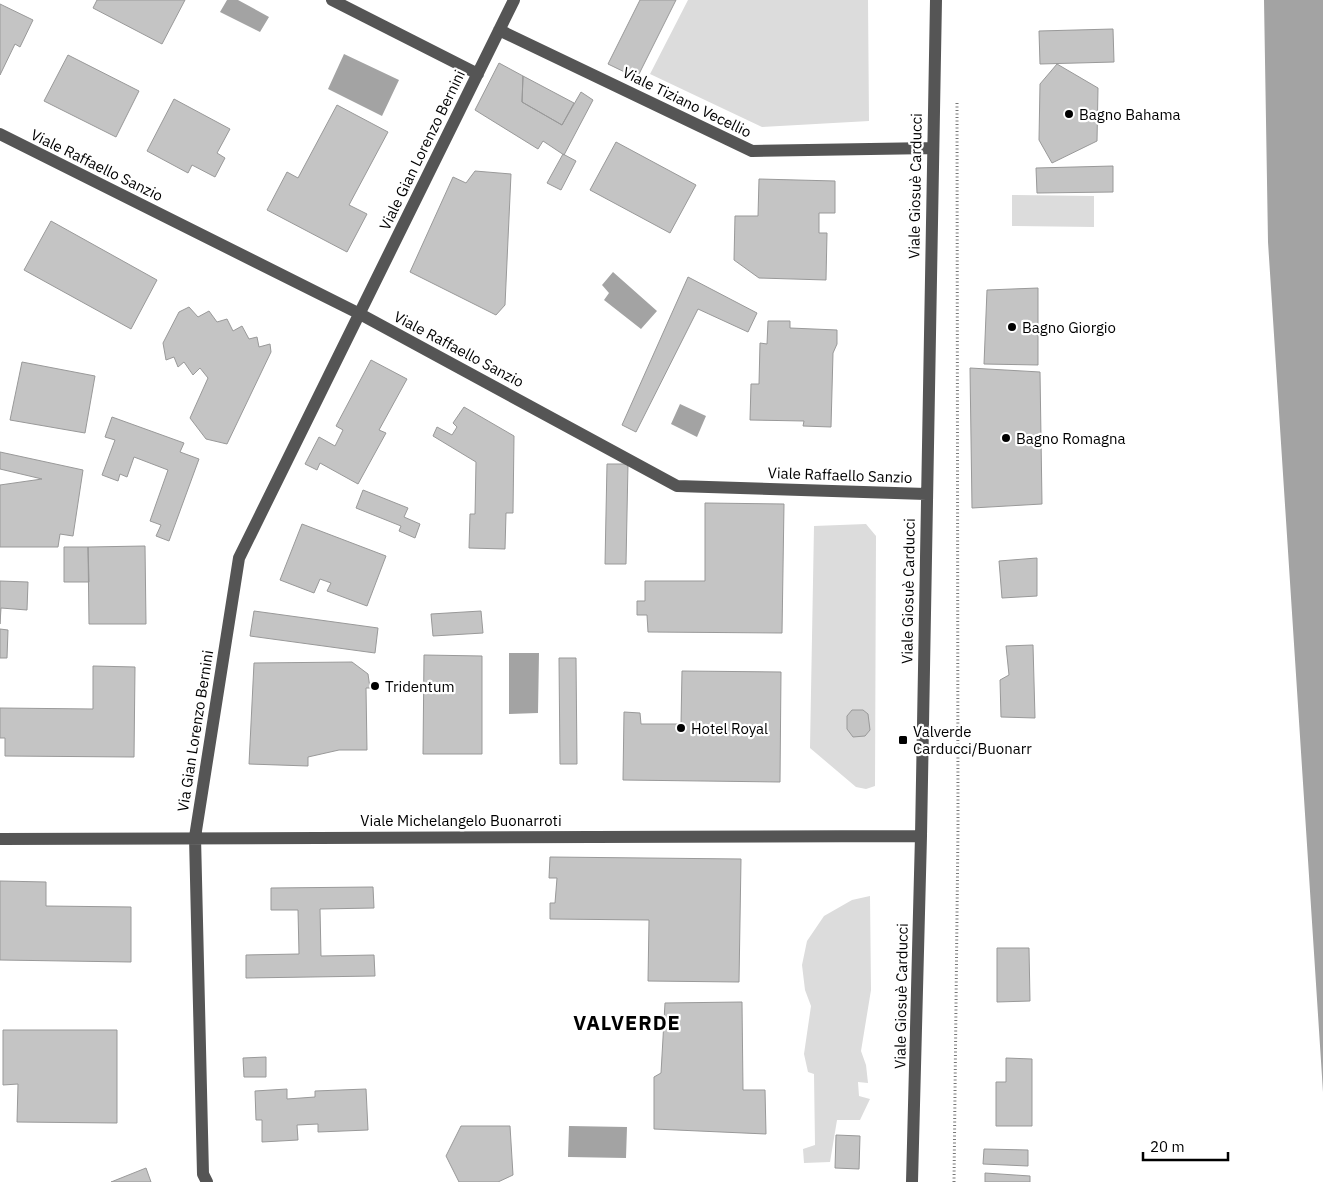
<svg xmlns="http://www.w3.org/2000/svg" width="1323" height="1182" font-family="'IBM Plex Sans',sans-serif">
	<rect width="100%" height="100%" fill="#fff"/>
	<path fill="#dcdcdc" d="M688,0H868L869,121L762,127L650,74Z
		M1012,195L1094,196V227L1012,226Z
		M866,524L876,536L875,786L866,789L856,787L810,748L814,526Z
		M870,896L871,990L861,1051L866,1065L868,1083L858,1082L859,1096L870,1099L860,1120H837L830,1162L804,1163L803,1149L815,1145L814,1074L808,1072L804,1054L811,1006L805,990L802,965L807,941L824,916L852,900Z"/>
	<path fill="#a3a3a3" d="M227,0H238L269,17L260,32L220,12Z
		M1264,0H1323V1092L1268,242Z
		M344,54L399,80L382,116L328,89Z
		M613,272L657,311L641,329L604,300L609,293L602,285Z
		M680,404L706,416L697,437L671,424Z
		M509,653H539L538,713L509,714Z
		M569,1126L627,1127L626,1158L568,1157Z"/>
	<path fill="#c4c4c4" stroke="#999" d="M97,0H185L162,44L93,8Z
		M640,0H676L637,78L608,64Z
		M0,4L33,20L20,47L15,44L0,75Z
		M1113,29L1114,62L1040,64L1039,31Z
		M68,55L139,91L116,137L44,101Z
		M499,63L523,76L522,102L562,125L581,92L593,100L564,155L543,141L538,149L475,110Z
		M1057,64L1098,88L1097,141L1052,163L1039,140L1040,84Z
		M523,76L574,103L562,125L522,102Z
		M174,99L230,129L217,153L225,158L215,177L192,165L188,173L147,151Z
		M337,105L388,132L349,205L367,214L347,252L267,210L287,172L298,178Z
		M616,142L696,185L670,233L590,190Z
		M563,154L576,161L561,190L547,183Z
		M1113,166V192L1037,193L1036,168Z
		M475,171L511,174L505,305L496,315L410,272L453,177L466,183Z
		M759,179L835,181V213H819V233H827L826,280L759,278L734,260L735,216H758Z
		M51,221L157,280L131,329L24,270Z
		M688,277L757,313L748,332L698,309L636,432L622,425Z
		M1038,288V365L984,364L987,290Z
		M189,307L198,317L209,311L217,322L227,319L233,331L242,326L249,339L257,337L259,347L270,344L271,352L227,444L206,439L190,418L208,378L200,368L193,375L184,362L178,367L174,357L166,360L163,343L179,312Z
		M768,321H790V328L837,330V344L833,353L831,427L803,426L804,421L750,420L751,384H759L760,343L767,344Z
		M371,360L407,379L379,430L386,433L358,484L320,463L317,470L305,464L319,437L335,446L343,430L336,426Z
		M22,362L95,376L85,433L10,420Z
		M970,368L1040,372L1042,504L972,508Z
		M464,407L514,436L513,513H506L505,549L469,548L470,514H475L476,462L433,436L437,427L452,435L457,427L453,423Z
		M112,417L184,443L180,452L199,459L169,541L156,536L161,525L150,521L168,470L134,457L127,477L120,474L118,481L102,475L115,440L105,437Z
		M0,452L83,470L73,536L60,534L58,547H0V485L42,479L0,469Z
		M607,464H628L626,564H605Z
		M363,490L408,508L404,517L420,524L415,538L399,531L401,526L356,508Z
		M705,503L784,504L782,633L648,632L647,615H637V601H645V581H705Z
		M302,524L386,556L367,606L327,591L331,583L320,579L314,593L280,580Z
		M145,546L146,624H89L88,547Z
		M64,547H88L89,582H64Z
		M1037,558V596L1002,598L999,561Z
		M0,581L28,582L27,610L1,608L0,624Z
		M254,611L378,628L375,653L250,636Z
		M481,611L483,633L433,636L431,614Z
		M0,629L8,630L7,658H0Z
		M1033,645L1035,718L1001,717L1000,680L1009,675L1006,646Z
		M424,655L482,656V754H423Z
		M559,658H576L577,764H560Z
		M352,662L368,674L370,688H366L367,750H339L308,757V766L249,764L254,663Z
		M93,666L135,667L134,757L5,756V738H0V708L93,709Z
		M682,671L781,672L780,782L623,780L624,712L640,713L641,724H681Z
		M852,710H863L868,714L870,730L865,736L853,737L847,729V716Z
		M550,857L741,859L739,982L648,981L649,920L550,919V903H555L557,878H549Z
		M0,881L46,882V906L131,907V962L0,960Z
		M373,887L374,908L320,909L321,956L374,955L375,976L246,978V955L299,954L298,910H271V888Z
		M997,948H1029L1030,1001L997,1002Z
		M742,1002L743,1090H765L766,1134L654,1129V1077L661,1073L665,1003Z
		M3,1030H117V1123L17,1122L18,1084L3,1085Z
		M266,1057V1077H244L243,1058Z
		M1006,1058L1032,1059V1126H996V1082H1006Z
		M287,1089V1099L315,1097V1091L366,1089L368,1130L318,1132V1124L297,1125L298,1140L262,1142V1120H256L255,1091Z
		M461,1126H510L513,1175L498,1182H459L446,1156Z
		M836,1135L860,1136L859,1169L835,1168Z
		M984,1149L1028,1150V1166L983,1164Z
		M146,1168L151,1182H111Z
		M985,1173L1030,1176V1182H985Z"/>
	<g fill="none" stroke-linecap="round" stroke-linejoin="round">
		<path stroke="#777" stroke-width="3" stroke-dasharray="1 2.5" stroke-linecap="butt" d="M954,1182L958,828L957,103"/>
		<path stroke="#555" stroke-width="12" d="M332,0L478,74
			M499,30L752,151L932,148
			M0,134L360,314L677,486L926,494
			M0,839L921,836
			M207,1182L203,1174L195,837L239,558L514,0
			M912,1182L921,836L936,0"/>
	</g>
	<g fill="#000" stroke="#fff" stroke-width="2">
		<circle cx="1069" cy="114" r="5"/>
		<circle cx="1012" cy="327" r="5"/>
		<circle cx="1006" cy="438" r="5"/>
		<circle cx="375" cy="686" r="5"/>
		<circle cx="681" cy="728" r="5"/>
		<rect x="898" y="735" width="10" height="10" rx="2.5"/>
	</g>
	<g text-anchor="middle" dominant-baseline="central" stroke-width="4.5" stroke-linejoin="round" paint-order="stroke">
		<g font-size="15" fill="#000" stroke="#fff">
			<text transform="translate(687 102) rotate(26)">Viale Tiziano Vecellio</text>
			<text transform="translate(422 150) rotate(-64)">Viale Gian Lorenzo Bernini</text>
			<text transform="translate(97 165) rotate(26)">Viale Raffaello Sanzio</text>
			<text transform="translate(915 186) rotate(-89)">Viale Giosuè Carducci</text>
			<text transform="translate(459 349) rotate(28)">Viale Raffaello Sanzio</text>
			<text transform="translate(840 475) rotate(2)">Viale Raffaello Sanzio</text>
			<text transform="translate(908 591) rotate(-89)">Viale Giosuè Carducci</text>
			<text transform="translate(195 731) rotate(-81)">Via Gian Lorenzo Bernini</text>
			<text x="461" y="820">Viale Michelangelo Buonarroti</text>
			<text transform="translate(901 996) rotate(-89)">Viale Giosuè Carducci</text>
		</g>
		<g font-size="15" fill="#000" stroke="#fff" text-anchor="start">
			<text x="1079" y="114">Bagno Bahama</text>
			<text x="1022" y="327">Bagno Giorgio</text>
			<text x="1016" y="438">Bagno Romagna</text>
			<text x="385" y="686">Tridentum</text>
			<text x="691" y="728">Hotel Royal</text>
			<text x="913" y="731">Valverde<tspan x="913" dy="17">Carducci/Buonarr</tspan></text>
		</g>
		<g font-size="20" font-weight="bold" letter-spacing="1" fill="#000" stroke="#fff">
			<text x="627" y="1022">VALVERDE</text>
		</g>
	</g>
	<path d="M1143 1152v8h85v-8" fill="none" stroke="#000000" stroke-width="2.5"/>
	<text x="1150" y="1152" font-size="15" fill="#000000" stroke="#ffffff" stroke-width="4" paint-order="stroke">20 m</text>
</svg>
